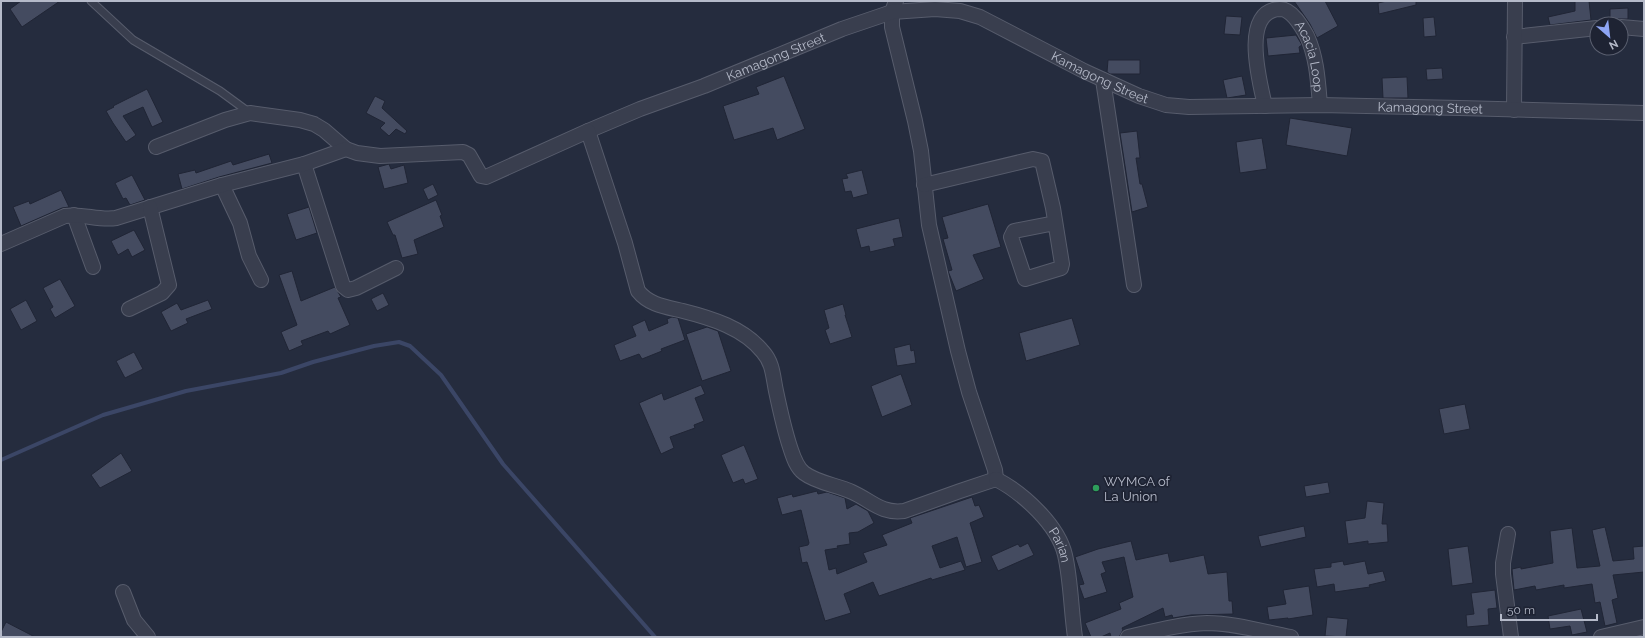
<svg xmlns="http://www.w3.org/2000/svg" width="1645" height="638" font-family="Raleway,sans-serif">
	<rect width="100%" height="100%" fill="#252c3e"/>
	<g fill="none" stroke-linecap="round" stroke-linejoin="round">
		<path stroke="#3b4666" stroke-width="4" d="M1,460L103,415L186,391L281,373L313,362L374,346L399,342L410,346L441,375L503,464L655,637"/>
	</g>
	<path fill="#444b60" stroke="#202535" d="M21,1H60L22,27L10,9Z
		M1294,1H1325L1338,26L1317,38L1310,24Z
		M1387,1H1416V5L1379,14L1378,3Z
		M1575,1H1589L1591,20L1550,25L1548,17L1575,11Z
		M1628,8V19H1618L1613,24H1610V9Z
		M1226,16L1242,17L1240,35L1224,34Z
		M1434,17L1436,36L1424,37L1423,18Z
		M1296,35L1302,45L1299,47L1300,53L1268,56L1266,38Z
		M1108,60H1140V74H1110L1107,72Z
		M1442,68L1443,79L1427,80L1426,69Z
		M784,76L805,129L777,140L773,128L734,140L723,106L759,94L756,87Z
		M1242,76L1246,95L1227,98L1223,80Z
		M1407,77L1408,98H1383L1382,78Z
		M147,89L163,122L152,127L143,107L123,116L136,135L126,142L113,123L106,111L114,107L113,106Z
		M375,96L385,101L382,108L407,131L405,134L396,129L389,136L380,128L385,123L366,113Z
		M1290,118L1352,128L1347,156L1286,145Z
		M1137,131L1140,158H1136L1140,184H1142L1148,207L1132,212L1120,133Z
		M1262,138L1267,169L1240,173L1236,142Z
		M269,154L272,163L219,177L182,189L178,174L195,170L196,173L231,161L233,165Z
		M389,164L391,169L404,165L408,183L384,189L378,167Z
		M862,170L868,194L853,198L851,191L845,192L842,179L848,178L846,174Z
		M132,175L145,200L130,205L126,198L123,199L115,183Z
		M433,184L438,195L428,200L423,189Z
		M61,190L69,207L62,208L21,226L13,207L29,201L30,204Z
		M436,200L442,215L440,216L444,227L414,240L418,254L402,258L395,235H393L387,222Z
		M988,204L1001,247L973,255L984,279L956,291L948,271L952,270L943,239L948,238L942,217Z
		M309,207L317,233L296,240L287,214Z
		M899,218L903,237L893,239L895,246L870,252L869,246L861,248L856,229Z
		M134,230L145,250L132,257L128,249L118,255L111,241Z
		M292,271L301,301L335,287L341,297L338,298L350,325L330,334L328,331L301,341L303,345L289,351L281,332L297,325L279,275Z
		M60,279L75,306L55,318L50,309L53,307L43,288Z
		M383,293L389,305L377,311L371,299Z
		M26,300L37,321L21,330L10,309Z
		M208,300L212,309L186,319L188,323L171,331L161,312L177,303L181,310Z
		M843,304L846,315H845L852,337L830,344L825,330L829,328L824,310Z
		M672,317L678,318L685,340L661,349L662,351L642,359L639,354L620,361L614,345L636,336L632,326L645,320L649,331L668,323L667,319Z
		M1072,318L1080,345L1026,361L1019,333Z
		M707,327L718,331L731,371L702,381L686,334Z
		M910,344L911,351L914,350L916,363L897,366L894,348Z
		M134,352L143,369L125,378L116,361Z
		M901,374L912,405L882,417L871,386Z
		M701,385L705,394L695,398L704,421L694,425L695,428L670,437L674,448L661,454L639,403L662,393L664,400Z
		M1465,404L1470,429L1444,434L1439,409Z
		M744,445L758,479L745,484L743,479L733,483L721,455Z
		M121,453L132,471L100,488L91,475Z
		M1328,482L1330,493L1306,497L1304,486Z
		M817,491L818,494L827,492L845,498L847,509L856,504L868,511L874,523L858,532L849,533L850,544L837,546L838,548L825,550L829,570L836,568L837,574L867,562L863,553L887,545L882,535L912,523L910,518L972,497L975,506L979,505L984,517L970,523L982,562L966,567L957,537L932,546L940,568L961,561L965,570L932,580L931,578L879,596L873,582L844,594L851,613L825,621L807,562L802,563L799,547L808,545L809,543L801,510L782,515L777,498L792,494L793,497Z
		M1367,501L1384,503L1382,524H1387L1388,542L1368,544V541L1348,544L1345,521L1365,518Z
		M1304,526L1306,537L1261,547L1258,536Z
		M1605,527L1613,561L1634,559L1633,547L1644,546V572L1613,575L1618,598L1612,600L1617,623L1605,626L1600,602L1595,603L1592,584L1564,588V585L1536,590L1535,586L1514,590L1512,569L1521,567V569L1553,563L1550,531L1572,528L1577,568L1600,566L1592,530Z
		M1131,541L1136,560L1168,553L1170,562L1204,555L1208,574L1227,572L1229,601H1232L1233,614L1191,615L1173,618L1172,615L1165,617L1163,608L1122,628L1123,630L1119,637H1111L1110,633L1101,637H1091L1085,623L1121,609L1119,603L1133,597L1124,557L1102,562L1106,572L1101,574L1107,592L1084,599L1079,585L1084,584L1075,557L1098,549Z
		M1028,543L1034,555L998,571L991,556L1018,544L1020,547Z
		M1468,546L1473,583L1452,586L1448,549Z
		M1343,561L1344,565L1365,561L1368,574L1383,571L1386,581L1369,585L1370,587L1335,592L1334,584L1317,587L1314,569L1331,567V563Z
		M1309,586L1313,615L1288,619V618L1269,620L1267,607L1286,604L1283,590Z
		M1495,590L1497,608L1488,609L1489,625L1467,627L1466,615L1474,614L1471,593Z
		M1581,609L1587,632L1572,635L1570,626L1550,629L1548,616Z
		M1327,617L1348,619L1346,637L1325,636Z
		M6,622L35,637H1V632Z"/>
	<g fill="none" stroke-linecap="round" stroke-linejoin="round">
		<g stroke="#575c6c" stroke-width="9">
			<path id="lane" d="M91,1L133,40L220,91L250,113"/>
		</g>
		<g stroke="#575c6c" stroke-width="16">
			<g id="street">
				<path d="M896,1L892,12V27L915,121L921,151L929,225L958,351L969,392L995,470L996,479"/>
				<path d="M1621,27L1644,29"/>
				<path d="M1514,37L1597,28"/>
				<path d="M1103,80L1134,285"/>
				<path id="s1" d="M1265,106C1260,83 1240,10 1280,9C1292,9 1302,27 1307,36C1317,58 1318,82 1320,105"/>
				<path d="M1514,110L1515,1"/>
				<path id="s2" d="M588,131L640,109L704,86L842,29L892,12L935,9L960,11L980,17L1084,71L1139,96L1166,105L1189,107L1320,105L1460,108L1644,113"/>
				<path d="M156,147L225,120L250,113L300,120L314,124L324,130L346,149L357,153L380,156L463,152L469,155L481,176L486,177L588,131L625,243L638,291C649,305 666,307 683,311C711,318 744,328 763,352C773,363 773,377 776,391C780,410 784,429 790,447C793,456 796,467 804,473C817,483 837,485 852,492C872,501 881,514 904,511L960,491L996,479"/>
				<path d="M304,164L343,286L348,290L356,288L396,268"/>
				<path d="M222,185L240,223L249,256L261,280"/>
				<path d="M924,185L1033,159L1042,161L1053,208L1062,264L1061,268L1025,279L1011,237L1014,231L1055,223"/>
				<path d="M74,215L93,267"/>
				<path d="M1,244L65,216C82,213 99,221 116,218L222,185L304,164L346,149"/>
				<path d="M129,309L162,293L169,285L150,207"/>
				<path id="s3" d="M996,479C1023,493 1058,525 1065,555C1071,581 1071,610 1075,637"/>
				<path d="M1508,534L1503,563V574L1511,637"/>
				<path d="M123,592L134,620L148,637"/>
				<path d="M1128,637C1154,631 1180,624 1207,623C1235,623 1264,632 1291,637"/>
				<path d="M1601,637L1644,627"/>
			</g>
		</g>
		<use href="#lane" stroke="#393e4e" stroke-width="7"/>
		<use href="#street" stroke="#393e4e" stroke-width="14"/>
	</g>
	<circle fill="#2e9e5b" stroke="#1e2333" stroke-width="1.5" cx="1096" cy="488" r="4"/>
	<g text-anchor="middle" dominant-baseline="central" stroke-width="3.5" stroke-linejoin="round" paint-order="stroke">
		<g font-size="13" fill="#b5bac9" stroke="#1e2333">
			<text stroke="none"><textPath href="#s2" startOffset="202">Kamagong Street</textPath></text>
			<text stroke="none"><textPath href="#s1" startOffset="171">Acacia Loop</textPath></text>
			<text stroke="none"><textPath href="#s2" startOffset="550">Kamagong Street</textPath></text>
			<text stroke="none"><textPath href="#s2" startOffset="886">Kamagong Street</textPath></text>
			<text stroke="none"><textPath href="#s3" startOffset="94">Parian</textPath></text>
		</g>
		<g font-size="13" fill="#b5bac9" stroke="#1e2333" text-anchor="start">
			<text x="1104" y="481">WYMCA of<tspan x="1104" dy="15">La Union</tspan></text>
		</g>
	</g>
	<rect width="1645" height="638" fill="none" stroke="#b5bac9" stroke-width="4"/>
	<g transform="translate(1609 36) rotate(152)"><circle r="19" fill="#1e2333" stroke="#5a5f6f"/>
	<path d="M0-3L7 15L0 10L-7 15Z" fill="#8ea5f4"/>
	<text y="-6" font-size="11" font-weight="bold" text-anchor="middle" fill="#b5bac9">N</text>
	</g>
	<path d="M1501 614v6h96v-6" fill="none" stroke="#b5bac9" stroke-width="2"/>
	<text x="1507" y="614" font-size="12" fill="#b5bac9" stroke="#1e2333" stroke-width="3" paint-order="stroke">50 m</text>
</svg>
